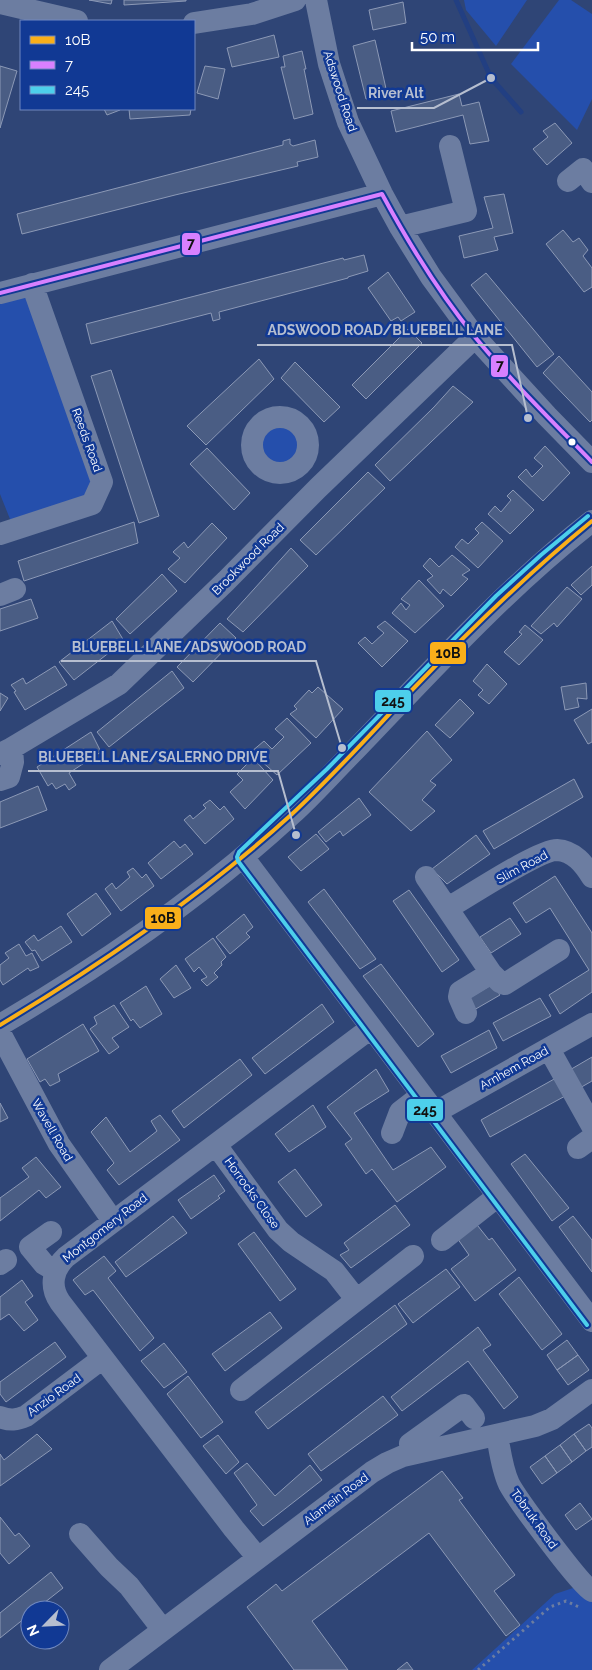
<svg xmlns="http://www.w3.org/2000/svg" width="592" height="1670" font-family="Raleway,sans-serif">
	<rect width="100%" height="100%" fill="#2f4576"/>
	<path fill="#254fac" d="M464,0H527L496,46L466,10Z
		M559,0H571L592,14V99L577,130L511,64Z
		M32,284L102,482L92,504L14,529L0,494V293Z
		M259 445a21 21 0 1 1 42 0a21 21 0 1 1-42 0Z
		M576,1587L592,1600V1670H472L555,1594Z"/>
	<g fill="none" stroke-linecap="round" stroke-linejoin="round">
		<path stroke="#223f82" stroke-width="5" d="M456,0L491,78L521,112"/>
	</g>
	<path fill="#4a5d84" stroke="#8c99b6" d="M89,0H112L111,4Z
		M124,0H186V1L124,5Z
		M403,2L406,23L373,30L369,10Z
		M274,35L279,57L232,67L227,48Z
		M375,40L387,93L366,99L353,46Z
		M302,51L306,69H304L313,114L294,119L281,67H285L283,56Z
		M0,66L17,71L0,128Z
		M205,66L225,69L218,99L197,93Z
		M459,94L462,106L479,102L489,141L470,144L463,115L396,132L391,111Z
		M104,109H120V110L107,115Z
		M129,109H191L190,115L130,119Z
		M555,123L572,143L547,165L533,149L548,137L543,131Z
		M290,139V144L293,146L315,140L318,157L297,162L298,166L175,195L22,234L17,214L283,145V141Z
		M504,194L513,233L494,237L498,250L464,258L459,236L493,228L484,197Z
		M563,230L573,242L579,238L588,250L583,256L592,268V287L584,292L546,244Z
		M364,255L368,271L348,277V278L219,312L220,319L213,321L211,313L91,344L86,324L343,258L344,260Z
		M388,272L415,312L401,321L398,317L391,321L368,288Z
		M486,273L554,354L537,367L471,285Z
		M408,329L422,343L366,399L352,385Z
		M559,356L592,392V420L590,422L543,373Z
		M259,359L274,379L206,445L187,426Z
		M295,362L340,407L324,422L281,378Z
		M111,370L159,516L139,523L91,376Z
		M453,386L473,402L390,481L375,465L434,407Z
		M545,446L570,473L543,501L518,477L526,469L532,477L543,466L534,458Z
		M207,448L250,493L234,510L190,464Z
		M368,472L385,488L316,555L300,540Z
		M513,490L534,510L510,534L488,514L495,506L501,512L511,500L507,496Z
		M134,522L138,543L24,581L18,561Z
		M482,522L503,541L478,568L455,547L462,539L468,544L479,533L475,529Z
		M212,523L227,538L185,583L168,569L180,558L173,552L184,542L188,548Z
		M291,548L308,566L243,632L227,619Z
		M452,555L470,570L462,575L468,579L451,596L443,589L440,594L427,580L433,576L423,566L430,558L439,567Z
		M592,566V585L581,595L571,585Z
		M162,574L177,591L130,634L116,619Z
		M419,580L444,606L415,633L392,613L401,603L406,610L410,605L401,599Z
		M567,587L582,599L557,627L554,623L541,634L531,626Z
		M31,599L38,618L0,631V609Z
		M112,621L124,641L74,680L59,662Z
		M385,621L408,641L382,667L358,643L365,637L372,644L384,633L377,627Z
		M220,623L236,638L193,682L177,667Z
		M525,625L543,640L519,665L504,652L522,634L519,632Z
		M487,664L507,684L489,704L478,695L483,690L473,681Z
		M55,666L67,685L25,710L14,692L16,691L11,685L23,678L26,684Z
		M172,671L184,688L109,747L97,732Z
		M586,683L587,699L577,698L579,707L565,710L561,687Z
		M318,687L343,709L316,738L290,714L297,709L294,706L309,690L312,693Z
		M0,693L8,698L0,711Z
		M460,699L474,713L450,738L435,725Z
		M592,709V742L588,744L574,720Z
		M287,718L311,743L277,775L251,752L264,741L272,749L284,737L275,729Z
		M427,731L452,760L430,781L436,785L422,800L435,811L411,831L369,792Z
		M91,732L101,752L69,773L76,785L69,790L65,784L56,789L52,783L48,786L37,767Z
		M253,758L273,780L245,809L230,792L243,780L237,774Z
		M574,779L583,797L494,849L483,831Z
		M38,786L47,810L0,828V802Z
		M359,798L371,815L343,836L340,831L326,842L318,832Z
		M210,800L220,810L224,806L234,819L205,844L184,820L190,815L193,819L206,808L203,805Z
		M316,834L329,849L301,871L288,857Z
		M476,835L490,854L447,884L432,869Z
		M174,841L180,848L185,844L193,854L161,879L148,863Z
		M133,868L142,878L146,874L154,886L121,911L105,889L112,883L116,889L130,877L127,872Z
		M555,876L592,933V992L560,1014L549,995L589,970L550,908L526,923L513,903Z
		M324,889L376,959L360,969L308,902Z
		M409,890L459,960L442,972L393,901Z
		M96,893L111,914L82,936L67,914Z
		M244,914L253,927L246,933L250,937L230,954L216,937Z
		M510,918L521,934L491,953L480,937Z
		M61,926L72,942L42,961L35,950L32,951L25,942L34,935L38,941Z
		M213,938L226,957L221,962L222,965L214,973L218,977L207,986L201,980L207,977L199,967L194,972L185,959Z
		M19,944L26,956L32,953L39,967L30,971L28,968L3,985L0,980V965L9,958L5,953Z
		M381,964L434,1034L418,1047L363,976Z
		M176,965L191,988L174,998L160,979Z
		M493,984L500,995L474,1010L466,1000Z
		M146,986L162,1014L140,1028L133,1019L131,1021L120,1003Z
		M540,998L551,1016L503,1041L493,1023Z
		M322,1004L334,1022L265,1074L252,1058Z
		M114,1005L129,1027L112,1038L119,1047L109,1054L90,1029L97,1024L94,1017Z
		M83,1024L99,1051L58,1074L60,1081L50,1086L45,1079L40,1082L27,1059Z
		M489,1030L497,1048L451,1073L441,1056Z
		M592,1057V1081L578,1089L568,1071Z
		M240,1059L252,1075L184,1128L172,1111Z
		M376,1069L389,1091L354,1113L393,1170L431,1147L446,1167L397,1202L372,1169L366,1174L345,1144L352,1139L327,1107Z
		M556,1078L567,1095L490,1137L481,1120Z
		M0,1103L8,1118L0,1122Z
		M313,1105L326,1127L289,1152L275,1134Z
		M160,1115L180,1140L119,1185L107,1170L114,1163L91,1132L106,1117L130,1152L157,1131L151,1121Z
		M525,1154L569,1208L552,1221L511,1164Z
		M36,1157L61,1187L46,1198L39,1190L0,1221V1198L29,1177L22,1168Z
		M295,1169L322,1205L306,1217L278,1182Z
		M214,1175L225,1191L218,1196L220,1198L191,1219L178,1200Z
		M395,1205L410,1225L351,1268L340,1255L349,1250L344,1243Z
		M173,1216L187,1233L126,1277L115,1262Z
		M573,1216L592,1240V1272L559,1227Z
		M474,1221L489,1240L492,1238L516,1270L475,1301L451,1269L469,1255L455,1235Z
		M254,1232L296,1289L280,1301L238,1244Z
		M104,1256L116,1271L108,1278L154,1338L140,1351L93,1290L85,1295L73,1280Z
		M446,1269L460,1287L413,1323L398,1304Z
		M519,1277L562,1334L542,1350L499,1294Z
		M22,1280L33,1296L25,1302L38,1320L24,1331L9,1314L0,1320V1297Z
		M395,1305L407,1324L268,1429L255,1412Z
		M270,1312L282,1328L225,1371L212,1354Z
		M478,1327L491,1345L483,1350L518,1397L504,1409L468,1361L402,1411L391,1397Z
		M567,1340L578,1355L557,1370L547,1355Z
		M55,1342L66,1357L6,1402L0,1394V1382Z
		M164,1343L187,1372L164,1388L141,1361Z
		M578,1355L589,1370L568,1385L557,1370Z
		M188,1376L223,1422L201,1438L167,1394Z
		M383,1396L398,1415L321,1471L308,1454Z
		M589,1424L592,1428V1447L586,1451L574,1434Z
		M37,1434L52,1449L0,1486V1454L4,1460Z
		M574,1434L586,1451L572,1462L560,1445Z
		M218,1435L239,1462L226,1474L203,1446Z
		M560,1445L572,1462L557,1473L545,1456Z
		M545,1456L557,1473L542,1484L530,1467Z
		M247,1463L275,1496L310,1465L322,1480L263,1526L250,1511L257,1505L234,1473Z
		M442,1471L463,1498L459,1500L515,1575L494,1591L520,1625L506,1636L429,1533L312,1621L348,1670H294L247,1607L276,1584L282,1591Z
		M580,1503L592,1519L576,1530L565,1515Z
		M0,1517L15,1536L19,1533L30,1546L9,1564L0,1553Z
		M51,1572L63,1588L35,1610H30V1614L0,1638V1613Z
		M407,1662L413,1670H397Z"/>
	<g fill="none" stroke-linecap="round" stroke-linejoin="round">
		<path stroke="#6c7da1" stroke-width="3" stroke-dasharray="2.5 4" stroke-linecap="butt" d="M478,1670L550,1607L566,1601L579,1607"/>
		<path stroke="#6c7da1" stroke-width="22" d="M316,0L329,64L348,122L382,194L400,227L431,277L475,337L547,416L592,462
			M0,3L77,21
			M194,23L252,14L295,0
			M568,181L583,169L592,182
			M400,227L466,211L450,146
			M0,293L382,194
			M252 445a28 28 0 1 1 56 0a28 28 0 1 1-56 0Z
			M0,534L92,504L102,482L32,284
			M0,595L15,589
			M0,754L12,748L119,684L226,581L318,488L475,337
			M0,780L9,777L13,762L12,748
			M243,857L592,1321
			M426,877L491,973
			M448,908C468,897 538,850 557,850C574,851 584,864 592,877
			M466,1013L459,997L460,992L491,973L500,982L505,984L559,950
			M0,1025C104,964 203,896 292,814C314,794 334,771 355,750C431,671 505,589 592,521
			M0,1033L59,1144L113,1221
			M549,1049L592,1126
			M436,1112L592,1024
			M392,1133L400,1112L422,1095
			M216,1145L278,1230L291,1242L334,1271L356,1299
			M578,1148L592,1138
			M51,1232L30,1247L44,1264L56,1271
			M442,1240L498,1196
			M0,1264L6,1260
			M241,1390L413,1256
			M0,1417C10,1421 17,1420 26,1416L103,1358
			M497,1435C500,1451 502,1469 509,1484C517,1499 580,1585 592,1591
			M412,1454L410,1444L464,1405L474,1418
			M80,1534L109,1567L129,1586L163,1630
			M258,1558L234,1529L60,1302C49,1286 53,1269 66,1257L371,1028
			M110,1670L372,1472L387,1463L403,1456L535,1426L552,1419L592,1390"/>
		<g stroke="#113994" stroke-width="8">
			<path id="bus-1" d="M0,1025C103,963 203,895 292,814C334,775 372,732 412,690C469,631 528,573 592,521"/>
		</g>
		<g stroke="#113994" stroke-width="8">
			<path id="bus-2" d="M382,194C409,244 439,293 475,337C511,381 552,421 592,462
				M0,293L382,194"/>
		</g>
		<g stroke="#113994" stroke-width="8">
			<path id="bus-3" d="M587,1325L238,861L237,857L239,852L327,769L496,596L541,555L588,516"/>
		</g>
		<use href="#bus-1" stroke="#f9af1a" stroke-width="4"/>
		<use href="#bus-2" stroke="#d880ff" stroke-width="4"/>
		<use href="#bus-3" stroke="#4dcfeb" stroke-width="4"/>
	</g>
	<circle fill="#fff" stroke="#113994" stroke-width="2" cx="572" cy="442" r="4.5"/>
	<g text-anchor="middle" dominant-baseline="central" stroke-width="5" stroke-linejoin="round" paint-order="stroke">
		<g font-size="12" fill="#fff" stroke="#113994">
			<text transform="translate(340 91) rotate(72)">Adswood Road</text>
			<text transform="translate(87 440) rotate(70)">Reeds Road</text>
			<text transform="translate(248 559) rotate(-45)">Brookwood Road</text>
			<text transform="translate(522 867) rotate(-28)">Slim Road</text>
			<text transform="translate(514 1068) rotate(-29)">Arnhem Road</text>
			<text transform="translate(52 1130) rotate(60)">Wavell Road</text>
			<text transform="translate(252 1193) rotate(54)">Horrocks Close</text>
			<text transform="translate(105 1228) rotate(-38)">Montgomery Road</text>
			<text transform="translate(54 1395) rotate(-36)">Anzio Road</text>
			<text transform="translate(336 1499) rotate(-37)">Alamein Road</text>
			<text transform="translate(534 1519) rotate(54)">Tobruk Road</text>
		</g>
	</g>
	<path fill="none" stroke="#b6becf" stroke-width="2" d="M491 78L434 108H357M528 418L512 345H257M342 748L316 661H61M296 835L278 771H28"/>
	<g fill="#b6becf" stroke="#113994" stroke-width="2">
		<circle cx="491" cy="78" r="5"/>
		<circle cx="528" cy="418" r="5"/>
		<circle cx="342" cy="748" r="5"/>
		<circle cx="296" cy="835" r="5"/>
	</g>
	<g font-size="14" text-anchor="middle" font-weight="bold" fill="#b6becf" stroke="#113994" stroke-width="5" stroke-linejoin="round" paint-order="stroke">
		<text x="396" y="98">River Alt</text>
		<text x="385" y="335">ADSWOOD ROAD/BLUEBELL LANE</text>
		<text x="189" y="652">BLUEBELL LANE/ADSWOOD ROAD</text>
		<text x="153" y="762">BLUEBELL LANE/SALERNO DRIVE</text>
	</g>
	<g stroke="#113994" stroke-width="2">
		<rect x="181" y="232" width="20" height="24" rx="5" fill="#d880ff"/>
		<rect x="490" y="354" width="19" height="24" rx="5" fill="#d880ff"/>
		<rect x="429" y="641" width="38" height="24" rx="5" fill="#f9af1a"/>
		<rect x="374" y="689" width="38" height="24" rx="5" fill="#4dcfeb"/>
		<rect x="144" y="906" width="38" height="24" rx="5" fill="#f9af1a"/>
		<rect x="406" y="1098" width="38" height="24" rx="5" fill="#4dcfeb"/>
	</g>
	<g font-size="14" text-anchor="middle" font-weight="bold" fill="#111">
		<text x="191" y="248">7</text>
		<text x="500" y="370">7</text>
		<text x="448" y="658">10B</text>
		<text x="393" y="706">245</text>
		<text x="163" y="923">10B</text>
		<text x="425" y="1115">245</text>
	</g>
	<rect x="20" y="20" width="175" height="90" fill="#113994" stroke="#7088bf"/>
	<rect x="30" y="36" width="25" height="8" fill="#f9af1a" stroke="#7088bf"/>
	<text x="65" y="45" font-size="15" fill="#ffffff">10B</text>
	<rect x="30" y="61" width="25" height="8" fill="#d880ff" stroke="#7088bf"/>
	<text x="65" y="70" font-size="15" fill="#ffffff">7</text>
	<rect x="30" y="86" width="25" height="8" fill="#4dcfeb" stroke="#7088bf"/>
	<text x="65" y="95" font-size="15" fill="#ffffff">245</text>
	<g transform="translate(45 1625) rotate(246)"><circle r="24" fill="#113994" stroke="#7088bf"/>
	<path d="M0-4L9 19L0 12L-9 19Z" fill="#b6becf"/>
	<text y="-8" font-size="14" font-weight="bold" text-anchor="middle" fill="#ffffff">N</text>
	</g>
	<path d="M412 42v8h126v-8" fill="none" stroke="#ffffff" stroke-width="2.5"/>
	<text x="420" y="42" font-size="15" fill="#ffffff" stroke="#113994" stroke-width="4" paint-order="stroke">50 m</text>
</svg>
